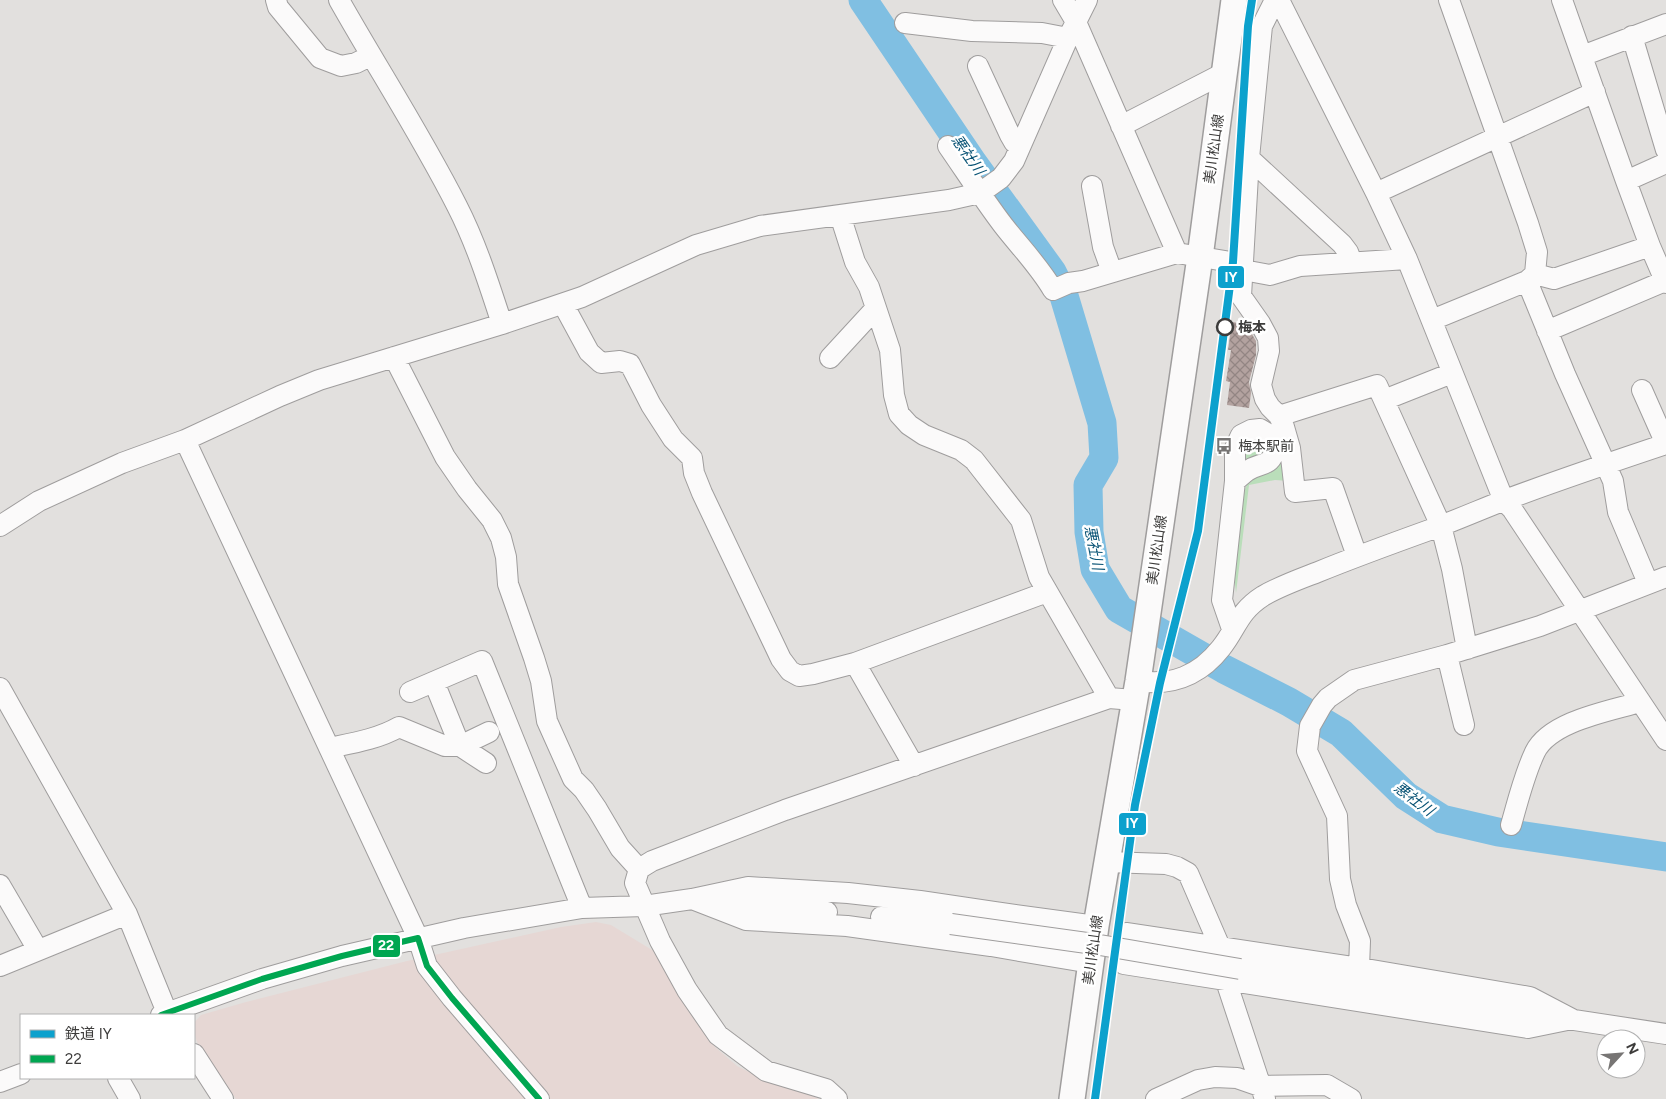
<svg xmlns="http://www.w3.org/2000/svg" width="1666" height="1099" font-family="Figtree,'Noto Sans JP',sans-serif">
	<defs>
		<pattern id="building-cross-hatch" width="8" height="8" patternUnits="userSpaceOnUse" patternTransform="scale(1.25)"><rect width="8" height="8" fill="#b3a29f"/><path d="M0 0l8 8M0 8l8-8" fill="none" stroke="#938583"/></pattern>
	</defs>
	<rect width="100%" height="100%" fill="#e2e0de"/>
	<path fill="#e6d7d4" d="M596,922L611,925L657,953L696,1022L715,1047L737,1066L761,1078L793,1087L819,1099H236L197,1042L194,1032V1023L201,1015L246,1002L407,961L561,927Z"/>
	<path fill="#badeba" d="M1257,438L1267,444V453L1243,464C1242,449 1243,445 1257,438Z
		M1283,458L1289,481L1275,480L1249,485L1236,593L1234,573L1244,493C1249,475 1255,479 1270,472C1276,469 1279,463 1283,458Z"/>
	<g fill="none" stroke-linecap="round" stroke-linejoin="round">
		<path stroke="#80bfe2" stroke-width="29" d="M863,0L973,163L1052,272L1064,296L1102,423L1104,458L1088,485L1089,532L1095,569L1119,609L1224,669L1289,702L1341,733L1406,796L1442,819L1498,832L1666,857"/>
	</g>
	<path fill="url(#building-cross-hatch)" d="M1232,322L1246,324L1256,341V355L1249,382L1251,393L1249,408L1227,405L1230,382L1226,381L1231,350H1228Z"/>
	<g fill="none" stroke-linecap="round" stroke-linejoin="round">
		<g stroke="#9f9d9d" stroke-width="22">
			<path id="minor" d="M276,0L278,7L320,58L341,66L356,63L370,56
				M339,0C378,69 421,135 457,206C476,243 489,284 502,324
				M1063,0L1076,22L1177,253L1243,264
				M1275,0L1262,26L1249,158L1241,296L1260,323L1268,338L1269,351L1261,385L1265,399L1270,407L1279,416L1284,427L1290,448L1295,492L1333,488L1357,556
				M1279,0L1376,193L1407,259L1504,501L1512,509L1666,740
				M1449,0L1528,223L1537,252L1535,274L1527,281L1565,374L1613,481L1618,512L1648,583
				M1562,0L1626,181L1650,246L1666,283
				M905,23L972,31L1042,33L1068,38
				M1632,36L1666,150
				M1582,56L1666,24
				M978,66L1010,135L1014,142L1020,147
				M1121,126L1224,73
				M948,146C966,172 984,200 1003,225C1020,247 1039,266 1053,290L1069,283L1083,281L1177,253
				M1249,158L1342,244L1348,252L1352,262
				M1626,181L1666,163
				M1092,186L1103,247L1112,272
				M1376,193L1595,92
				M840,215L855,262L869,287L890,350L894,395L899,414L909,425L924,435L961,450L974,460L1021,520L1039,577L1109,698
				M1243,270L1270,275L1300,266L1407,259
				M1535,274L1554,279L1650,246
				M563,304L589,352L601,363L620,361L630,364L651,405L673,439L692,458L694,473L702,493L781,659L790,671L799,676L813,674L855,663L1047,592
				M1432,320L1527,281
				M1547,331L1665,281
				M394,357L445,457L467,489L492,520L501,538L506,557L508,584L534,658L541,681L547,721L573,779L584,790L597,809L620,848L639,869
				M830,358L876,308
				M1642,390L1666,444
				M1384,400L1452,373
				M1279,416L1377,385L1441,526L1452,569L1467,649
				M185,440L418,938L427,966L452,998L539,1099
				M0,526L39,501L122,463L185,440L280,396L319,380L502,324L582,297L696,245L760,226L949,200L980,193L1001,178L1014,161L1068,38L1087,0
				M1232,629L1222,600L1235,481V448L1241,435L1251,430L1260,429L1270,435L1276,447C1270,469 1262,461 1247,471C1243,474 1239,478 1235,481
				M1447,655L1464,725
				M855,663L914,766
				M1138,681C1172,686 1199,676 1221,648C1237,628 1238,612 1263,596C1280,586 1300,579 1318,572C1357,556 1396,542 1435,528C1459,519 1482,509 1505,500C1559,480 1612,462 1666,444
				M434,682L460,746L489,732
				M0,688L127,914L168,1015
				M410,692L482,661L582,908
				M329,748C353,743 378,739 399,727L445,746H460L486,763
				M1511,825C1518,801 1524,775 1535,752C1550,721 1610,711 1640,702
				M1107,862L1166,864L1177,867L1188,873L1220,947L1226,981L1265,1099
				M0,885L38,950
				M692,899L746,920L847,926L991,946L1091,963
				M716,901L827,912
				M881,917L951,924
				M1126,933L1359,968L1530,997L1572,1019
				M1124,964L1528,1028L1572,1019
				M0,966L127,914
				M1359,968L1360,941L1346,905L1340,879L1337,816L1307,751L1310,726L1322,705L1328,698L1354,680L1447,655L1540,626L1666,577
				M1240,969L1666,1034
				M161,1015L262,979L342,956L464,928L582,908L644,906L692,899L748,887L848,893L920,901L994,912L1096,926
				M194,1054L223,1099
				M118,1078L130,1099
				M0,1082L21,1074
				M837,1099L826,1089L766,1071L718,1035L687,990L660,941L635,883L639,869L652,861L785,810L1109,698L1134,700
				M1156,1099L1198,1080L1215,1077L1237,1078L1260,1086L1327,1085L1351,1099"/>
		</g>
		<g stroke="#9f9d9d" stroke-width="28">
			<path id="major" d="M1072,1099L1096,926L1138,681L1200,257L1234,0"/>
		</g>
		<use href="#minor" stroke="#fbfafa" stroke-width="20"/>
		<use href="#major" stroke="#fbfafa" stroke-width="25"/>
		<g stroke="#9f9d9d" stroke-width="22" stroke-linecap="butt">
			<path id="minor-bridge" d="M951,924L1094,944L1240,969"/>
		</g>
		<use href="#minor-bridge" stroke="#fbfafa" stroke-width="20"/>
		<g stroke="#fff" stroke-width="10">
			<path id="bus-1" d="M161,1015L262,979L342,956L418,938L427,966L452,998L539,1099"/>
		</g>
		<use href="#bus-1" stroke="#00a651" stroke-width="6"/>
		<g stroke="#fff" stroke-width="11">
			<path id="rail-1" d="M1095,1099L1135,805L1160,683L1198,531L1233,262L1248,26L1252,0"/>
		</g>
		<use href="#rail-1" stroke="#0ca1cd" stroke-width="8"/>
	</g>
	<defs>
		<g id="bus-bare" transform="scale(1.35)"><path d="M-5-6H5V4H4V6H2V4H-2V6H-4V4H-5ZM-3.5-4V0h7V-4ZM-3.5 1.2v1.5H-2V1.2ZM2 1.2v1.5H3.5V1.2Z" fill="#777574" stroke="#fff" stroke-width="2.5" paint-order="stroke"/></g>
	</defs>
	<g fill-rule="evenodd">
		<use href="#bus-bare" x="1224" y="446"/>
	</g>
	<circle fill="#fff" stroke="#3d3c3b" stroke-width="2.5" cx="1225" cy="327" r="8"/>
	<g text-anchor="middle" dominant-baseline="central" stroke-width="5" stroke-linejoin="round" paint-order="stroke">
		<g font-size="14" fill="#3d3c3b" stroke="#fff">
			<text transform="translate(1214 149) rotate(-82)">美川松山線</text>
			<text transform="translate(1157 550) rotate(-82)">美川松山線</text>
			<text transform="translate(1093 950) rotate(-82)">美川松山線</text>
		</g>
		<g font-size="14" font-weight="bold" fill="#3d3c3b" stroke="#fff" text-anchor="start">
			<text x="1238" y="327">梅本</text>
		</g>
		<g font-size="14" fill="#3d3c3b" stroke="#fff" text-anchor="start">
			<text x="1238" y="446">梅本駅前</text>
		</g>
		<g font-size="15" font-style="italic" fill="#095375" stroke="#fff">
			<text transform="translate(968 155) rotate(55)">悪社川</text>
			<text transform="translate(1094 548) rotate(79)">悪社川</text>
			<text transform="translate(1414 799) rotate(37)">悪社川</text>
		</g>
	</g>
	<g stroke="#fff" stroke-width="2">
		<rect x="1217" y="265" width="28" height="24" rx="5" fill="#0ca1cd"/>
		<rect x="1118" y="812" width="29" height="24" rx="5" fill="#0ca1cd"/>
		<rect x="372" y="934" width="29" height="24" rx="5" fill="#00a651"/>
	</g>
	<g font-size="14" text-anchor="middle" font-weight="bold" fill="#fff">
		<text x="1231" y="282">IY</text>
		<text x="1132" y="828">IY</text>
		<text x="386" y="950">22</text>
	</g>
	<rect x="20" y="1014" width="175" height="65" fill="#ffffff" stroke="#b1b1b1"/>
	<rect x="30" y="1030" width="25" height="8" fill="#0ca1cd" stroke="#b1b1b1"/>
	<text x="65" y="1039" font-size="15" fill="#3d3c3b">鉄道 IY</text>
	<rect x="30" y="1055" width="25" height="8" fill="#00a651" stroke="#b1b1b1"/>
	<text x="65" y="1064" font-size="15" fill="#3d3c3b">22</text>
	<g transform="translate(1621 1054) rotate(64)"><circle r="24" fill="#ffffff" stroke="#b1b1b1"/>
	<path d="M0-4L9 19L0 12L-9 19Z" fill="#777574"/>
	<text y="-8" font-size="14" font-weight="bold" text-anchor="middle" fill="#3d3c3b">N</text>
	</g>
</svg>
